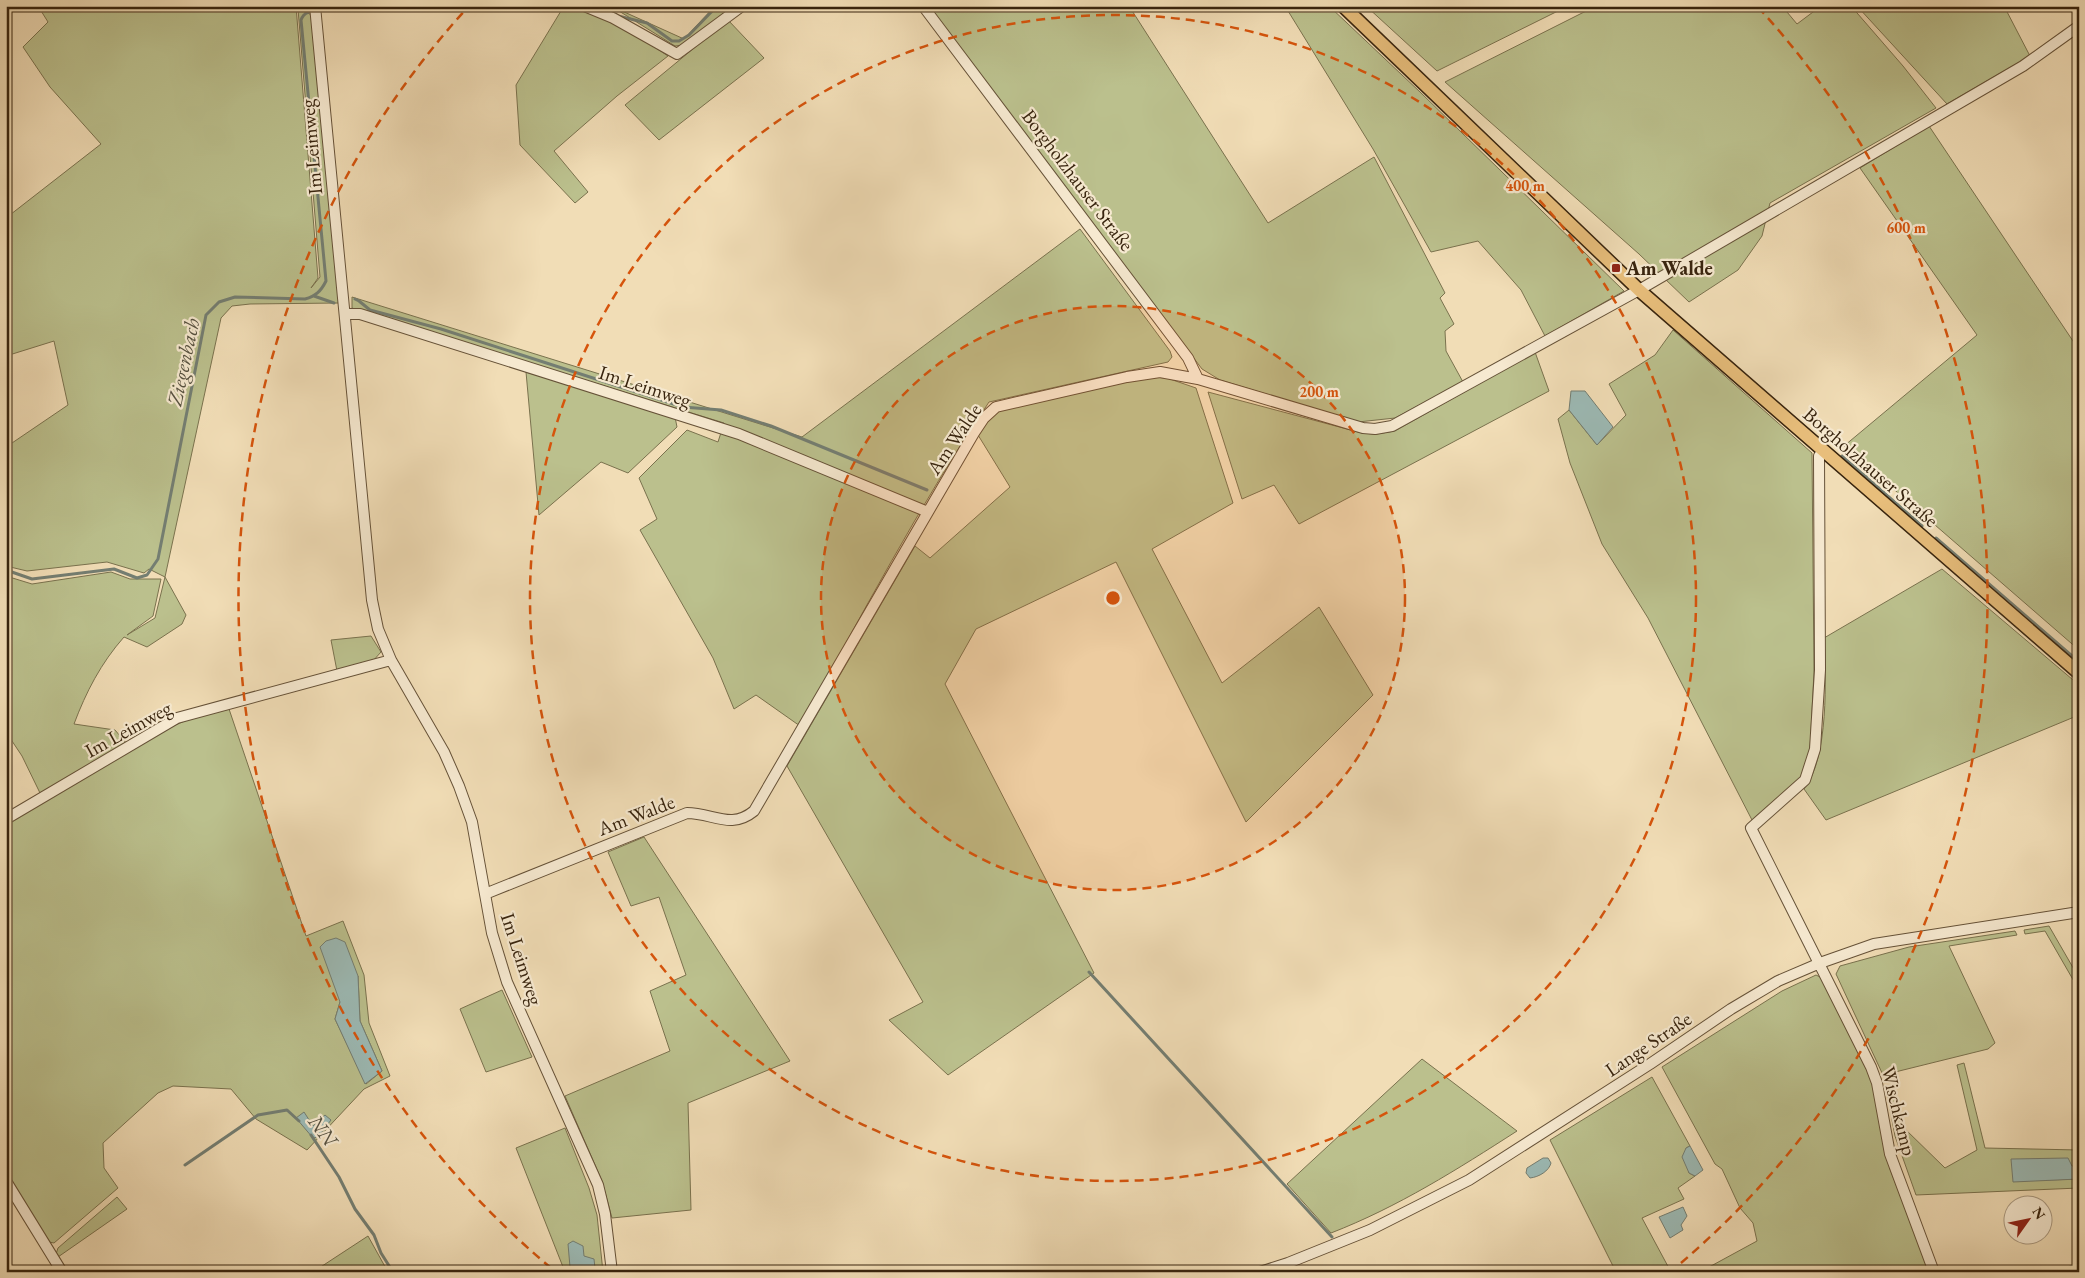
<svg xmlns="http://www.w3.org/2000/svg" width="2085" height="1278" font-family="'EB Garamond',serif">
	<rect width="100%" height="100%" fill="#f1ddb6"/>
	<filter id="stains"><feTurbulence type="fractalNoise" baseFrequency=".004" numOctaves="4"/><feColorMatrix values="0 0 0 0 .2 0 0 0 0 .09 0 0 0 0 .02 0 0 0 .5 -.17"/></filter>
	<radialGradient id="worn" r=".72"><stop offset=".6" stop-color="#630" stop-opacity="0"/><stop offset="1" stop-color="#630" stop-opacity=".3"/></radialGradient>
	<path fill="#bbc08d" stroke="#7a724e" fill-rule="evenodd" d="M38,6H296L318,278L311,288L320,277L298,9L312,15L339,303L250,304L232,306L221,318L165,577L186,615L182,624L147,647L124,637C101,663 86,692 74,724L115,730L127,744L40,793L22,756L6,732V576L32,584L111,572L130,579H161L153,616L127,635L155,618L165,577L149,569L144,573L107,562L27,571L6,566V434L12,443L68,405L54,341L6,356V218L101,144L50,87L23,47L48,22Z
		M564,6C599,6 639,37 668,56L617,96L554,151L588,192L575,203L520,145L516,85Z
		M611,6L684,39L715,6H734L683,45L675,46Z
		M929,6H1129L1268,223L1374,157L1445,293L1440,298L1454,324L1445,331L1446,351L1463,382L1395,418L1358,422L1220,380L1202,369Z
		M1285,6H1329L1420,92L1624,291L1545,336L1521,290L1478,241L1431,252L1373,149Z
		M1366,6H1568L1437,71Z
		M1596,6H1782L1797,24L1821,6H1851L1903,66L1936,108L1770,203L1762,236L1738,270L1689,302L1639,254L1445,82Z
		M1857,6H2004L2030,56L1947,104Z
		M728,20L764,58L659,140L625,105Z
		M1929,126L2079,350V650L1844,446L1977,335L1860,168Z
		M1080,229L1170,351L1172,357L1168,362L989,402C919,505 861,617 800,726L756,695L734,709L713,658L640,530L657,519L639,478L687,430L718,442L724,423L352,308V297L802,437Z
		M1673,330L1812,453L1814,672L1810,750L1801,777L1752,820L1648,618L1602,544L1570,463L1558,419L1569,410L1597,445L1626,415L1609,384L1655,355Z
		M1535,352L1549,391L1299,524L1274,485L1242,499L1208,392L1362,433L1376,434L1395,431Z
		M526,372L675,417L677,427L628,473L601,462L539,515Z
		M1151,377L1167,378L1196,388L1233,503L1152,549L1222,683L1319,607L1373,695L1246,822L1116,562L976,629L945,684L1094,973L948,1075L889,1020L923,1002L787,766L915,546L930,558L1010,487L978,435L992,415L1008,406Z
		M1942,569L2079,685V715L1826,820L1804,789C1829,758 1826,677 1824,638Z
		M371,636L381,652L372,662L337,671L331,640Z
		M229,709L306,936L343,921L364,975L369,1023L390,1076L364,1089L307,1150L256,1119L231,1089L173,1086L158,1093L103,1143L104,1168L118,1188L54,1243L49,1242L6,1174V824L161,731L192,718ZM358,976L360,1021L382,1071L366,1084L335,1019L340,1002Z
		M644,837L790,1061L688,1103L691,1210L612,1218L602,1181L565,1096L670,1051L650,991L686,975L659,897L631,906L608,852Z
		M2049,926L2079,978V990L2045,931L2025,934L2024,930Z
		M2015,931L2017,935L1949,946L1995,1043L1988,1049L1883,1075L1836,974L1840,966L1909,947Z
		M1816,975L1824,979L1868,1069L1874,1089L1890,1169L1930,1272H1700L1757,1241L1753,1223L1740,1208L1722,1169L1715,1164L1662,1067L1782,991Z
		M502,990L532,1057L486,1072L460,1009Z
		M1422,1059L1517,1131C1458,1169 1398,1207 1331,1233L1287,1184Z
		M1964,1063L1985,1148L2079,1150V1166L2013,1181L2079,1179V1188L1916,1195L1895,1136L1886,1087L1892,1086L1904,1128L1945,1168L1977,1150L1957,1065Z
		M1652,1077L1690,1146L1686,1148L1689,1173L1695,1176L1678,1188L1684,1199L1642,1218L1671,1272H1616L1550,1140Z
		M565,1128L589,1188L597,1215L603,1272H565L516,1148Z
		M117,1197L127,1209L58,1257L56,1254L58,1248Z
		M368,1236L388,1272H313Z"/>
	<path fill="#9cbab5" stroke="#747e72" d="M1571,391H1585L1613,427L1597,445L1569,410Z
		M336,938L345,942L358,976L360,1021L382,1071L365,1084L335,1019L340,1002L320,947L326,941Z
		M304,1112L313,1126L325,1115L331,1120L318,1137L313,1138L296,1118Z
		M1690,1146L1703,1170L1695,1176L1689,1173L1682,1157L1686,1148Z
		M1543,1158H1548L1551,1163C1549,1171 1539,1177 1530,1178L1526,1173L1527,1168Z
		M2068,1158L2072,1166H2079V1179L2013,1182L2011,1159Z
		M1683,1207L1687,1216L1681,1225L1683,1230L1670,1238L1659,1217Z
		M573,1241L583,1246L584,1256L594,1259L595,1268L575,1270L570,1267L568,1244Z"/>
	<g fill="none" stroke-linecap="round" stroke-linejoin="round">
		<path stroke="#747e72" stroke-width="3" d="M603,6L618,16L647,23L672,41H679L689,35L717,6
			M314,296L334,303
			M355,299L359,301L370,310L441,329L683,407L721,410L771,426L927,490
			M1842,456L1922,526
			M1936,538L2079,662
			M6,570L32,579L114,569L137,578L147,575L158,559L206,315L219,302L235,297L305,299C316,296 321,291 326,281L301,20C306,6 323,14 333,6
			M1089,972L1332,1237
			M311,1135L339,1177L355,1209L374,1235L381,1253L393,1272
			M185,1165L258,1115L287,1110L299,1121
			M2051,1272L2079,1265"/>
		<g stroke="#665238" stroke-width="12">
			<path id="minor" d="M315,6L372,600L378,629L391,660L444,752L459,786L472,822L492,933L507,982L598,1185L605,1214L612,1272
				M584,6L613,18L677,54L742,6
				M923,6L1188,358L1198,379
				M345,314H360L739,434L928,512
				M1823,450L1819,456L1820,670L1815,749L1805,780L1751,828L1871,1067L1877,1083L1890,1154L1934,1272
				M6,819L177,718L391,660
				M485,894L687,813C713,813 731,830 754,811L974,433L984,418L996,407L1127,377L1160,372L1198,379L1363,428L1375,429L1392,426L1639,290L2023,66L2079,26
				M6,1181L62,1272
				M1260,1272L1288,1263L1370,1230L1469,1180L1650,1064L1731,1009L1778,981L1820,963L1874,944L2079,912"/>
		</g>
		<g stroke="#38240e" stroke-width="15">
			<path id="major" d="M1343,6L1639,290L2079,673"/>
		</g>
		<use href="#minor" stroke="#f6e9d0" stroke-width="10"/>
		<use href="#major" stroke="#e8be7b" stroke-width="12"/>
	</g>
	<circle cx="1113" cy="598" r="292" fill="#d6540c" fill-opacity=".12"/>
	<g fill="none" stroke="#d6540c" stroke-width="2.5" stroke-dasharray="9 6">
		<circle cx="1113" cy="598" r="292"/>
		<circle cx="1113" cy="598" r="583"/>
		<path d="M551 1268A875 875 0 0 1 468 7M1758 7A875 875 0 0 1 1675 1268"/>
	</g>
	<rect fill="#8f2418" stroke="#f6e9d0" stroke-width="2" x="1611" y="263" width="10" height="10" rx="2.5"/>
	<g text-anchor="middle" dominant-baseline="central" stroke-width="4.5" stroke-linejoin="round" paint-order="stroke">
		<g font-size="20" fill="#38240e" stroke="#f6e9d0">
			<text transform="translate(311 147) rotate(-95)">Im Leimweg</text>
			<text transform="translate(1078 180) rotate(53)">Borgholzhauser Straße</text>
			<text transform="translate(645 386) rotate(18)">Im Leimweg</text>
			<text transform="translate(954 439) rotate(-56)">Am Walde</text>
			<text transform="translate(1871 467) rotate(41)">Borgholzhauser Straße</text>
			<text transform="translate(128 729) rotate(-29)">Im Leimweg</text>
			<text transform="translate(636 815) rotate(-21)">Am Walde</text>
			<text transform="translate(522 959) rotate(72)">Im Leimweg</text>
			<text transform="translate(1648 1044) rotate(-34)">Lange Straße</text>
			<text transform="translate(1899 1111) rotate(76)">Wischkamp</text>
		</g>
		<g font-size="20" font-weight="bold" fill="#38240e" stroke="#f6e9d0" text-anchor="start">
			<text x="1626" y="268">Am Walde</text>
		</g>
		<g font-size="21" font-style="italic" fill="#565140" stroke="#f6e9d0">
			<text transform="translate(183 362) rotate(-78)">Ziegenbach</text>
			<text transform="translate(323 1130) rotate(53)">NN</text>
		</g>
	</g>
	<circle cx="1113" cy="598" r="8" fill="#d6540c" stroke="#f6e9d0" stroke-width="2.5"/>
	<g font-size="15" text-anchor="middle" font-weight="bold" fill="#d6540c" stroke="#f6e9d0" stroke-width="4.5" stroke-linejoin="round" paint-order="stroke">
		<text x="1525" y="191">400 m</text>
		<text x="1906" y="233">600 m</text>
		<text x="1319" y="397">200 m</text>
	</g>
	<rect width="2085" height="1278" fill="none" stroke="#f1ddb6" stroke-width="25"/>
	<rect x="8" y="8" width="2070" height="1263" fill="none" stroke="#38240e" stroke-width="2.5"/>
	<rect x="12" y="12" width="2060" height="1253" fill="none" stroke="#38240e"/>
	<g transform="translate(2028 1220) rotate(57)"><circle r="24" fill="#f6e9d0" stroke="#aa9a82"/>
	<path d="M0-4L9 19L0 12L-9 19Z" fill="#8f2418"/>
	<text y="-8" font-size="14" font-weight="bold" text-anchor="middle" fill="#38240e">N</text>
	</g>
	<rect width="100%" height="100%" filter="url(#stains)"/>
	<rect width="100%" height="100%" fill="url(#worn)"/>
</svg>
